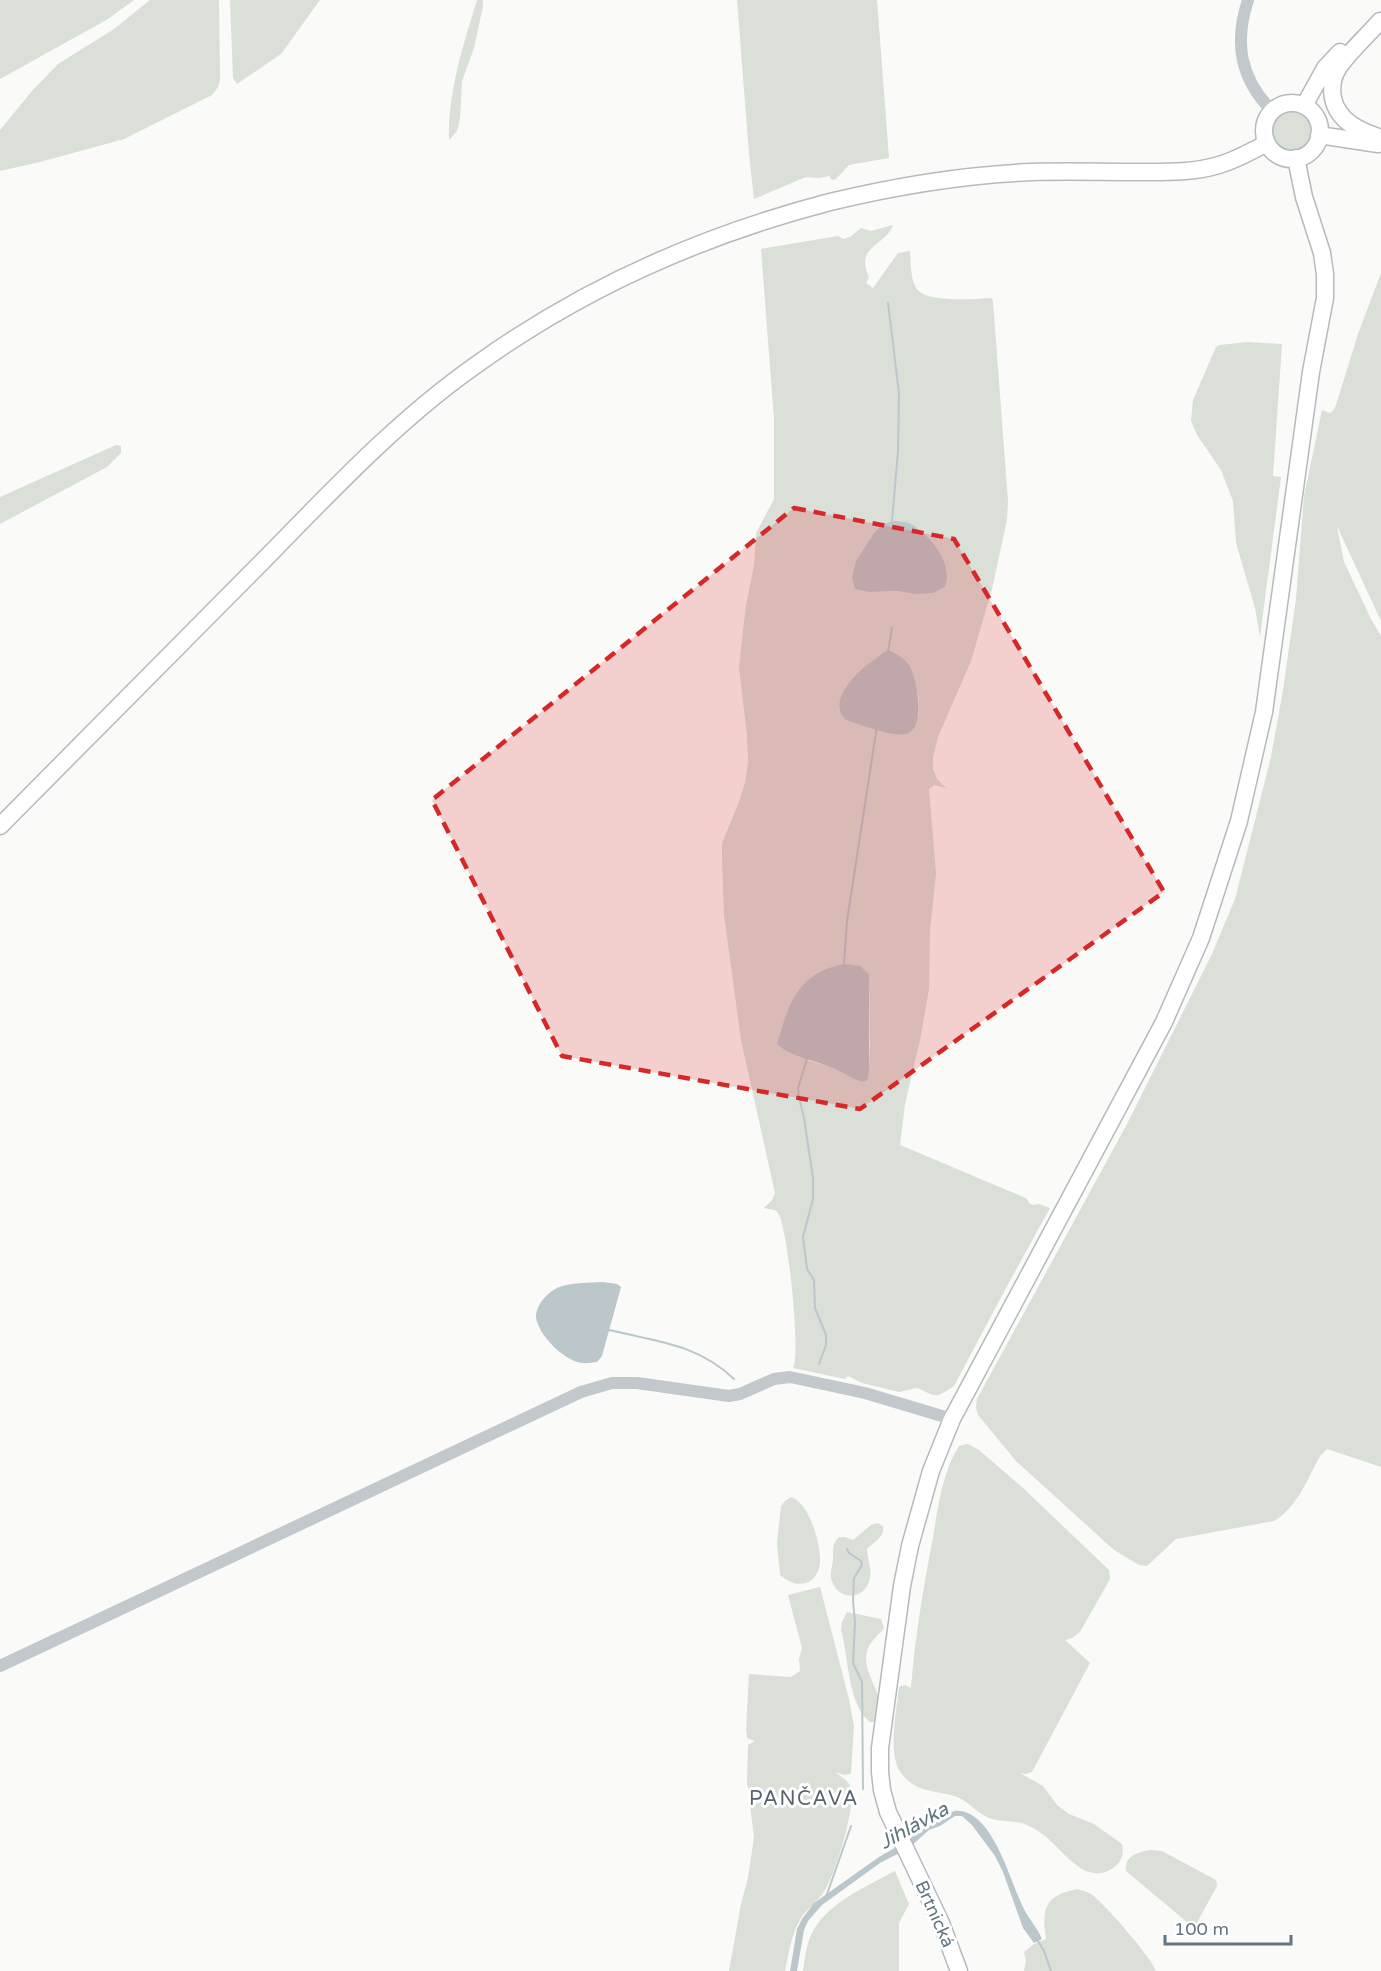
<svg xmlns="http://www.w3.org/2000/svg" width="1381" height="1971" font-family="'Varela Round',sans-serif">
	<rect width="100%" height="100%" fill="#fafaf8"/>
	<path fill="#dadfd7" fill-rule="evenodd" d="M0,0H134L108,19L0,79Z
		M150,0H219L220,80L218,87L212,95L124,139L40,162L0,171V130L32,91L58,64L114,29Z
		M230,0H320L281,54L237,84L233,78Z
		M477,0H483V6L474,48L462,81L460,119L457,131L449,140C448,91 463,46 477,0Z
		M737,0H877L889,158L849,165L836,179L832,180L829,176L819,178L806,177L754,199L749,154Z
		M1273 131a19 19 0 1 1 38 0a19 19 0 1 1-38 0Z
		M893,225C886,246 854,246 869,277L866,283L873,288L898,253L910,251C911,262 910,280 917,289C926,303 976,299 992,298L993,302L1008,501L1007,520L992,589L971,661L938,737L933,758V769L937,779L946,788L934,785L929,789L936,873L930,931L929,989L920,1040L905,1104L900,1145L1026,1198L1030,1204L1034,1205L1039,1204L1050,1208L1006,1288L954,1386C934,1399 938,1397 917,1388L899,1392L862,1383L848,1376L845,1379L793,1368C801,1355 788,1231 779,1215C776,1208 771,1210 764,1208L772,1200L775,1193L741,1040L724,915L722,860V843L739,802L745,783L748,762L747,736L739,667L746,605L754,566L756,533L774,499V419L761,249L838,236L843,239L850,237L861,228L871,231ZM892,521C898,521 906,521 911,524C931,537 954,562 945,587L905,591L869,592L883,524ZM880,655L918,692L919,714L905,734L876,729L846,720L866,667ZM869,974L870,1048L868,1079L862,1082L829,1066L806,1060Z
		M1381,273V621L1337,526L1344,562L1371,619L1381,636V1467L1327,1449L1320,1456C1308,1478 1297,1508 1274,1521L1176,1539L1147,1566L1139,1565L1114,1550L1016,1461L978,1415L976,1408L977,1399L1127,1124L1212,954L1235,899L1271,757L1283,690L1296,599L1304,496L1322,410L1329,413L1333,411L1336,405L1358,334Z
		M1248,342L1282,344L1273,476L1281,477L1260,637L1255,608L1236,543L1233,501L1221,470L1197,435L1191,421L1193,400L1216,347L1219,345Z
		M116,445L121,446V453L107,467L0,524V497Z
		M968,1444L979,1450L1023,1488L1109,1570L1110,1579L1080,1632L1072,1638L1065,1640L1090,1663L1032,1772L1026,1774L1020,1773L1043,1786L1057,1805L1069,1814L1094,1824L1122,1844C1124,1854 1122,1862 1113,1868C1084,1888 1062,1847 1041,1833C1036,1829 1028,1825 1021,1823C1009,1820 995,1822 985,1816C975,1811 966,1799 954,1796C934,1790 916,1793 901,1773C887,1754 897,1710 899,1687L905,1685L911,1688C915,1638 923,1588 933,1538C938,1507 942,1473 959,1446Z
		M791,1497C809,1502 821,1544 820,1562C818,1586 796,1590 780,1575L777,1543L781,1506L785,1501Z
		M878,1523L883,1526C885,1537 874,1542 867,1549C867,1559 872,1568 870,1578C865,1602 836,1601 831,1578C830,1572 833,1565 833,1559C833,1549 832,1544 839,1537H845L853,1540L871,1525Z
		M820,1587L849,1699L854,1726L851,1774L844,1775L835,1772C840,1776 846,1779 849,1784C859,1802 835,1873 825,1890C819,1901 807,1908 801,1918C791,1935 789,1952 785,1971H729L741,1904L748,1878L754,1837L747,1781L748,1745L755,1741L747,1738L746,1730L749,1674L791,1677L800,1671L799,1659L802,1648L788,1595Z
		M847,1612L881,1619L884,1628C878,1636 870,1641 867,1651C860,1675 890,1694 875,1722H870C847,1704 849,1657 841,1630L842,1622Z
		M1150,1850L1162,1851L1216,1880L1217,1886L1194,1928L1126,1871C1125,1855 1137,1853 1150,1850Z
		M895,1871L909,1904L899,1923V1971H803C805,1959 806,1946 811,1935C826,1903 866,1887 895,1871Z
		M1078,1889C1082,1890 1087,1892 1091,1894C1104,1903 1151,1957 1156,1971H1024L1026,1961L1024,1952L1034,1944L1046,1939C1041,1907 1046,1895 1078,1889Z"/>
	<path fill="#bbc7cb" d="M892,521C898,521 906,521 911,524C931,536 954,563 945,587L933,593L916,594L898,591L869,592L855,589L852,577L856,561L874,533L883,524Z
		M888,650C896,653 906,659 910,667C917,680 927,730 905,734C892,737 859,724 846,720C822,697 870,661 888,650Z
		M845,964L860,966L869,974V1071L868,1080L862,1082C850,1078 840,1070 828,1066C810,1059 792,1057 777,1044C789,1003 798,972 845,964Z
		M603,1282L617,1284L621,1287L602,1356L597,1362C593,1362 587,1364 583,1363C565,1362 538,1335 536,1317C536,1305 547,1293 557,1288C571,1282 588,1283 603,1282Z
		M954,1811C992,1807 1010,1881 1023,1907C1028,1918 1037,1927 1042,1939L1034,1943L1023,1928L1003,1872L995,1856L972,1825L962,1816H955L940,1826L929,1830L909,1848L880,1863L822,1905L808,1921L804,1930L797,1971H790L797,1929L802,1919L814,1903L879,1857L905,1842L921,1829Z"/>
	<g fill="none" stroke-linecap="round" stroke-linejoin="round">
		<path stroke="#bbc7cb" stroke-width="2" d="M888,303L899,393L898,451L892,521
			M888,652L892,628
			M844,964L847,921L877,726
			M807,1059L798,1088L799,1097L804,1118L813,1178V1199L803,1237L807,1269L814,1280L815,1308L826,1335V1345L819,1364
			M609,1330C655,1341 698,1344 734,1379
			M847,1549L849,1553L861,1561L862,1565L854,1578L853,1601L855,1622L853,1663L862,1682L863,1789
			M826,1897L851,1826
			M1038,1941L1044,1951L1051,1971"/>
		<g stroke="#b5babe" stroke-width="19">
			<path id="major" d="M1380,21C1367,36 1350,51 1339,67C1332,77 1331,87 1333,98C1338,122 1360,131 1381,138
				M1264 131a28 28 0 1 1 56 0a28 28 0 1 1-56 0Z
				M1304,106L1325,68L1340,52
				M1319,135L1378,144
				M0,826C87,739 173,651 260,564C329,494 395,422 476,365C583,288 703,235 830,202C896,186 964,175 1031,172C1066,171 1102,172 1137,172C1164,172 1193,173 1219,165C1236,160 1252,151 1267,143
				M959,1971L941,1923L888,1812L882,1790L880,1772V1748L902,1586L910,1546L931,1471L952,1419L1164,1022L1201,938L1239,821L1264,712L1311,372L1325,298V274L1322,253L1304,197L1296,158"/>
		</g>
		<path stroke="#c3c8cc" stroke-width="12" d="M1248,0C1234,43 1240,78 1272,111
			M0,1666L581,1392L612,1383H637L729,1396L740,1394L774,1379L790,1377L865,1393L952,1419"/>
		<use href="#major" stroke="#fff" stroke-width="16"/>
	</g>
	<path fill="#d62828" fill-opacity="0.2" stroke="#d62828" stroke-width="4.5" stroke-dasharray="12 8" stroke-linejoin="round" d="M794,508L954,539L1164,892L860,1109L562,1056L432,800Z"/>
	<g text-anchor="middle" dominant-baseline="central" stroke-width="6" stroke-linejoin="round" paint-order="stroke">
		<g font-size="18" fill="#657683" stroke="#fff">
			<text transform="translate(935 1914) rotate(66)">Brtnická</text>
		</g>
		<g font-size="20" letter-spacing="1.5" fill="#57646e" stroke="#fff">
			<text x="804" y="1799">PANČAVA</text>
		</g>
		<g font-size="20" font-style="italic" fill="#60757c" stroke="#fff">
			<text transform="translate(914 1826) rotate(-29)">Jihlávka</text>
		</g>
	</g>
	<path d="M1165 1935v9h126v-9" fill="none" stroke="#657683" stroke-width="3"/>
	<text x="1174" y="1935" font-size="18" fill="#657683" stroke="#ffffff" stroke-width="4.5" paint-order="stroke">100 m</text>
</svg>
